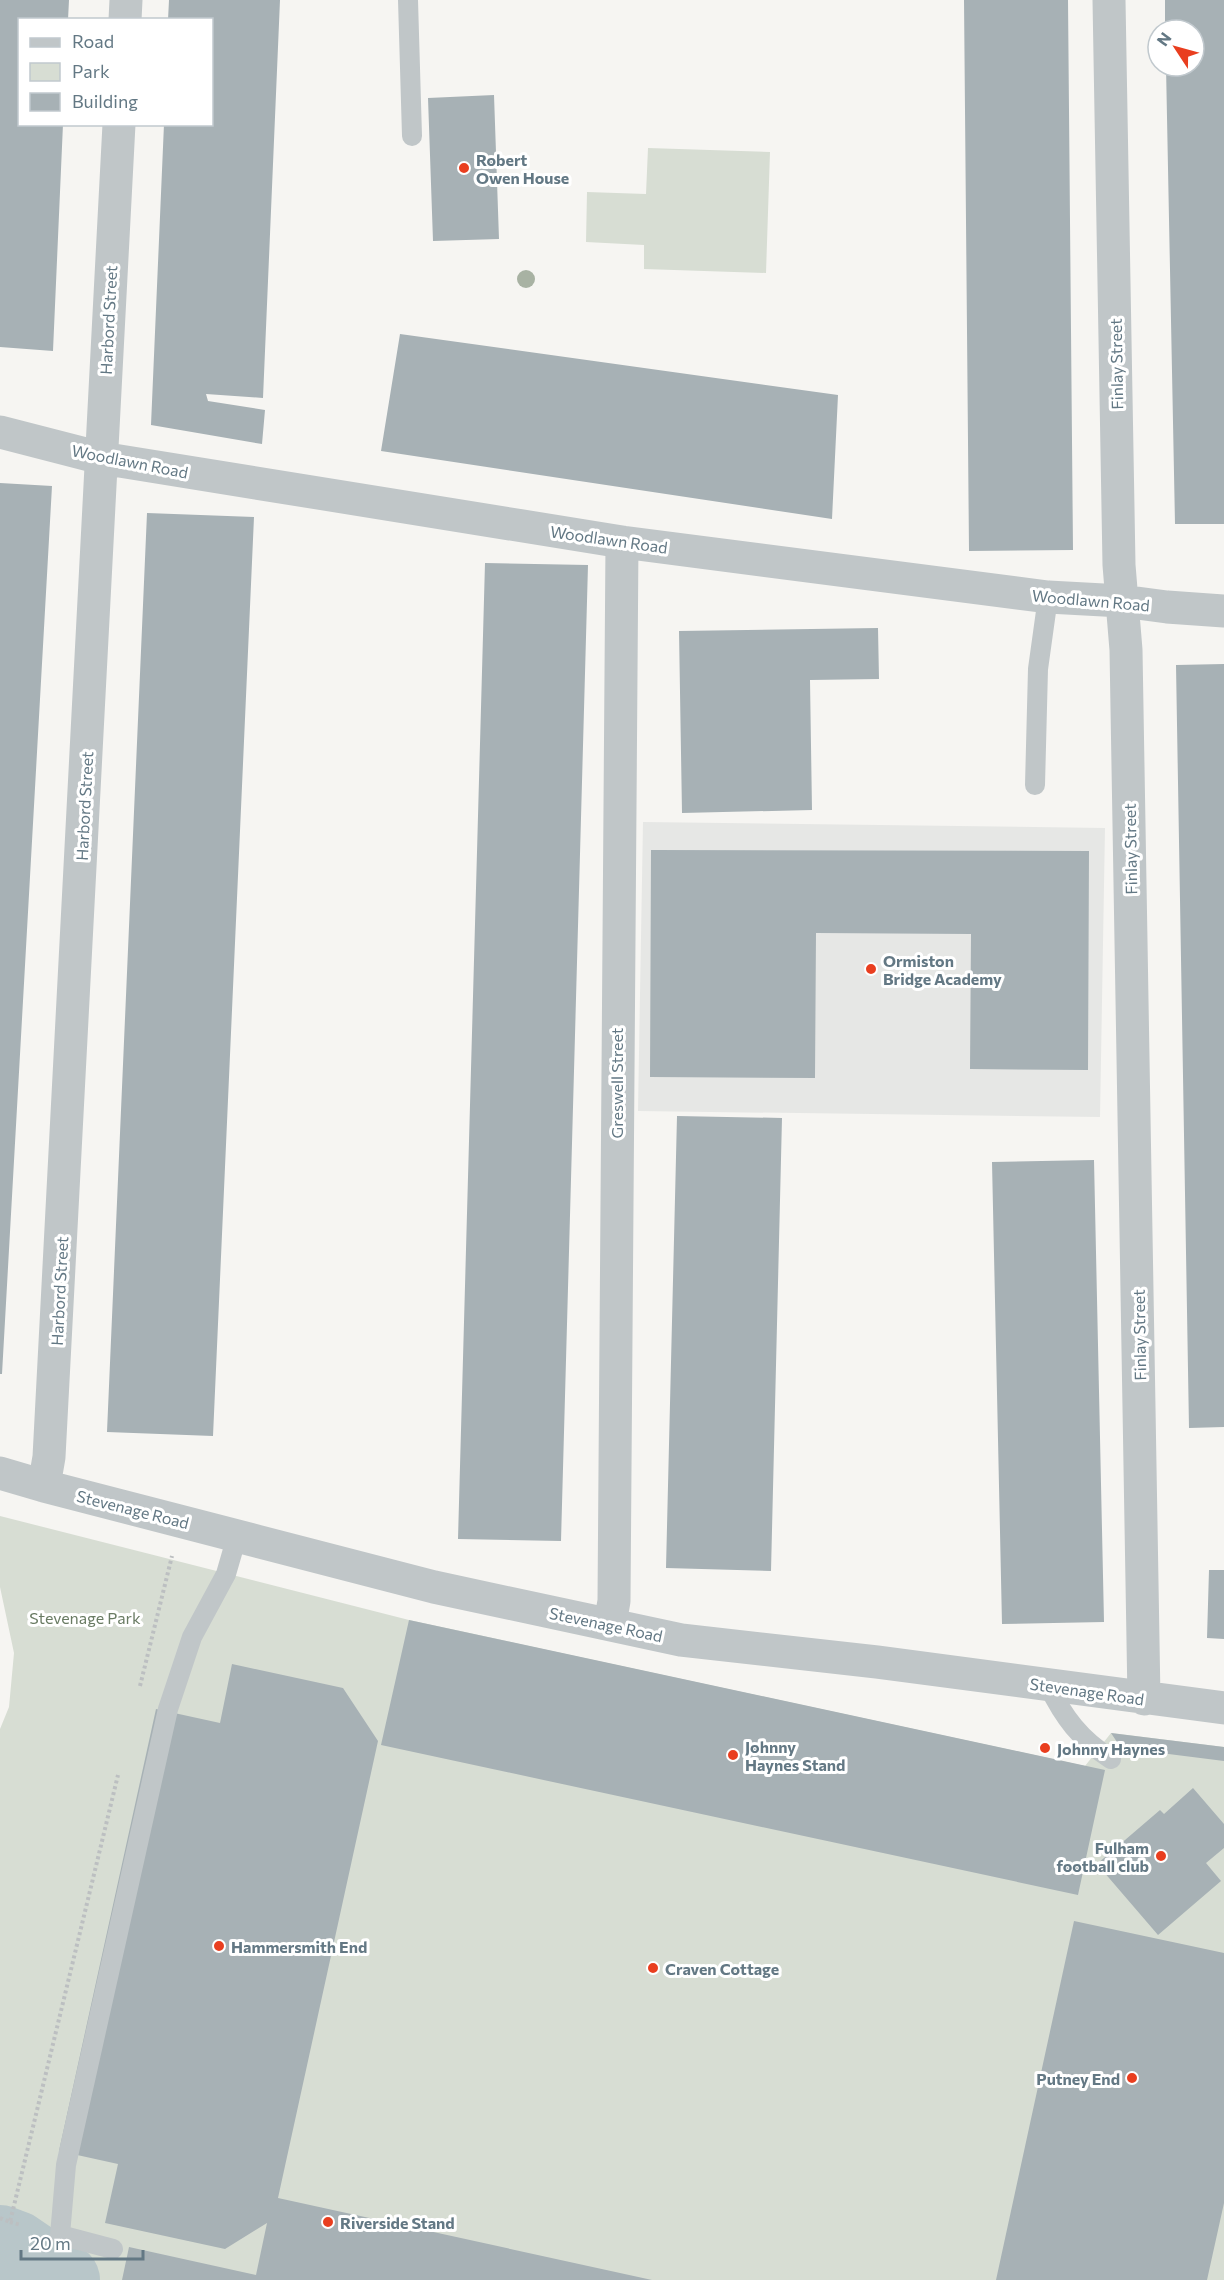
<svg xmlns="http://www.w3.org/2000/svg" width="1224" height="2280" font-family="Commissioner,sans-serif">
	<rect width="100%" height="100%" fill="#f6f5f2"/>
	<path fill="#e6e7e5" d="M643,822L1105,828L1100,1117L638,1111Z"/>
	<path fill="#d7ddd3" d="M648,148L770,152L766,273L644,269V245L586,242L587,192L646,194Z
		M0,1516L409,1620L1085,1766L1111,1733L1224,1747V2280H63L16,2248L0,2242V1729L9,1707L14,1653L0,1587Z"/>
	<path fill="#b8c6c9" d="M0,2242L16,2248L63,2280H0Z"/>
	<g fill="none" stroke-linecap="round" stroke-linejoin="round">
		<path stroke="#b8c6c9" stroke-width="74" d="M0,2242L16,2248L63,2280"/>
	</g>
	<path fill="#a7b1b5" d="M0,0H69L68,20H20V124H63L53,351L0,347Z
		M169,0H280L263,398L206,394L208,401L265,410L262,444L151,425L164,124H212V20H168Z
		M964,0H1068L1073,550L969,551Z
		M1165,0H1224V524H1175L1166,66H1194V30H1165Z
		M494,95L499,239L433,241L428,98Z
		M400,334L838,395L832,519L381,451Z
		M0,483L52,486L2,1374H0Z
		M147,513L254,517L213,1436L107,1432Z
		M485,563L588,565L561,1541L458,1539Z
		M878,628L879,679L810,680L812,810L682,813L679,631Z
		M1224,664V1427L1189,1428L1176,665Z
		M651,850L1089,851L1088,1070L970,1069L971,934L816,933L815,1078L650,1077Z
		M677,1116L782,1118L771,1571L666,1568Z
		M1094,1160L1104,1622L1002,1624L992,1162Z
		M1209,1570H1224V1639L1207,1638Z
		M409,1620L1105,1770L1078,1895L381,1745Z
		M232,1664L343,1688L378,1741L278,2198L652,2280H122L129,2247L256,2275L267,2223L225,2249L105,2223L118,2164L59,2151L156,1709L220,1723Z
		M1111,1733L1224,1747V1761L1121,1748Z
		M1193,1788L1224,1824V1848L1206,1863L1221,1881L1158,1935L1097,1864L1160,1810L1164,1814Z
		M1074,1921L1224,1953V2203L1207,2280H996Z"/>
	<g fill="none" stroke-linecap="round" stroke-linejoin="round">
		<path stroke="#bcbfc1" stroke-width="4" stroke-dasharray="3 3" stroke-linecap="butt" d="M140,1686L172,1556
			M0,2218L10,2222L118,1775
			M10,2222L21,2225"/>
		<path stroke="#c0c6c8" stroke-width="20" d="M408,0L412,136
			M1035,785L1038,669L1048,597
			M1048,1685C1064,1718 1080,1739 1111,1759
			M113,2249L60,2235L66,2165L168,1709L192,1637L226,1574L237,1536"/>
		<path stroke="#c0c6c8" stroke-width="33" d="M1109,0L1119,565L1126,650L1144,1699
			M125,20L126,0
			M0,432L101,458L622,542L1048,597L1122,601L1167,607L1224,611
			M0,1473L44,1486L434,1587L681,1640L877,1662L1224,1708
			M44,1486L49,1457L119,124
			M610,1624L614,1601L622,542"/>
	</g>
	<circle fill="#a8b2a3" cx="526" cy="279" r="9"/>
	<g fill="#e93e1f" stroke="#fff" stroke-width="2">
		<circle cx="464" cy="168" r="6"/>
		<circle cx="871" cy="969" r="6"/>
		<circle cx="1045" cy="1748" r="6"/>
		<circle cx="733" cy="1755" r="6"/>
		<circle cx="1161" cy="1856" r="6"/>
		<circle cx="219" cy="1946" r="6"/>
		<circle cx="653" cy="1968" r="6"/>
		<circle cx="1132" cy="2078" r="6"/>
		<circle cx="328" cy="2222" r="6"/>
	</g>
	<g text-anchor="middle" dominant-baseline="central" stroke-width="6" stroke-linejoin="round" paint-order="stroke">
		<g font-size="16" font-weight="bold" fill="#637884" stroke="#fff" text-anchor="start">
			<text x="476" y="159">Robert<tspan x="476" dy="18">Owen House</tspan></text>
			<text x="883" y="960">Ormiston<tspan x="883" dy="18">Bridge Academy</tspan></text>
			<text x="745" y="1746">Johnny<tspan x="745" dy="18">Haynes Stand</tspan></text>
			<text x="1057" y="1748">Johnny Haynes</text>
			<text x="1149" y="1847" text-anchor="end">Fulham<tspan x="1149" dy="18">football club</tspan></text>
			<text x="231" y="1946">Hammersmith End</text>
			<text x="665" y="1968">Craven Cottage</text>
			<text x="1120" y="2078" text-anchor="end">Putney End</text>
			<text x="340" y="2222">Riverside Stand</text>
		</g>
		<g font-size="16" fill="#637884" stroke="#fff">
			<text transform="translate(108 320) rotate(-87)">Harbord Street</text>
			<text transform="translate(1116 364) rotate(-91)">Finlay Street</text>
			<text transform="translate(130 461) rotate(11)">Woodlawn Road</text>
			<text transform="translate(609 539) rotate(8)">Woodlawn Road</text>
			<text transform="translate(1091 600) rotate(5)">Woodlawn Road</text>
			<text transform="translate(84 806) rotate(-87)">Harbord Street</text>
			<text transform="translate(1130 849) rotate(-91)">Finlay Street</text>
			<text transform="translate(616 1083) rotate(-90)">Greswell Street</text>
			<text transform="translate(59 1291) rotate(-87)">Harbord Street</text>
			<text transform="translate(1139 1335) rotate(-91)">Finlay Street</text>
			<text transform="translate(133 1509) rotate(14)">Stevenage Road</text>
			<text transform="translate(606 1624) rotate(12)">Stevenage Road</text>
			<text transform="translate(1087 1691) rotate(8)">Stevenage Road</text>
		</g>
		<g font-size="16" fill="#697b63" stroke="#fff">
			<text x="85" y="1617">Stevenage Park</text>
		</g>
	</g>
	<rect x="18" y="18" width="195" height="108" fill="#ffffff" stroke="#c1c9ce" stroke-width="1.5"/>
	<rect x="30" y="38" width="30" height="9" fill="#c0c6c8" stroke="#c1c9ce" stroke-width="1.5"/>
	<text x="72" y="48" font-size="18" fill="#637884">Road</text>
	<rect x="30" y="63" width="30" height="18" fill="#d7ddd3" stroke="#c1c9ce" stroke-width="1.5"/>
	<text x="72" y="78" font-size="18" fill="#637884">Park</text>
	<rect x="30" y="93" width="30" height="18" fill="#a7b1b5" stroke="#c1c9ce" stroke-width="1.5"/>
	<text x="72" y="108" font-size="18" fill="#637884">Building</text>
	<g transform="translate(1176 48) rotate(306)"><circle r="28" fill="#ffffff" stroke="#c1c9ce" stroke-width="1.5"/>
	<path d="M0-4.5L10 22L0 15L-10 22Z" fill="#e93e1f"/>
	<text y="-9" font-size="16" font-weight="bold" text-anchor="middle" fill="#637884">N</text>
	</g>
	<path d="M21 2250v9h122v-9" fill="none" stroke="#637884" stroke-width="3"/>
	<text x="30" y="2250" font-size="18" fill="#637884" stroke="#ffffff" stroke-width="4.5" paint-order="stroke">20 m</text>
</svg>
